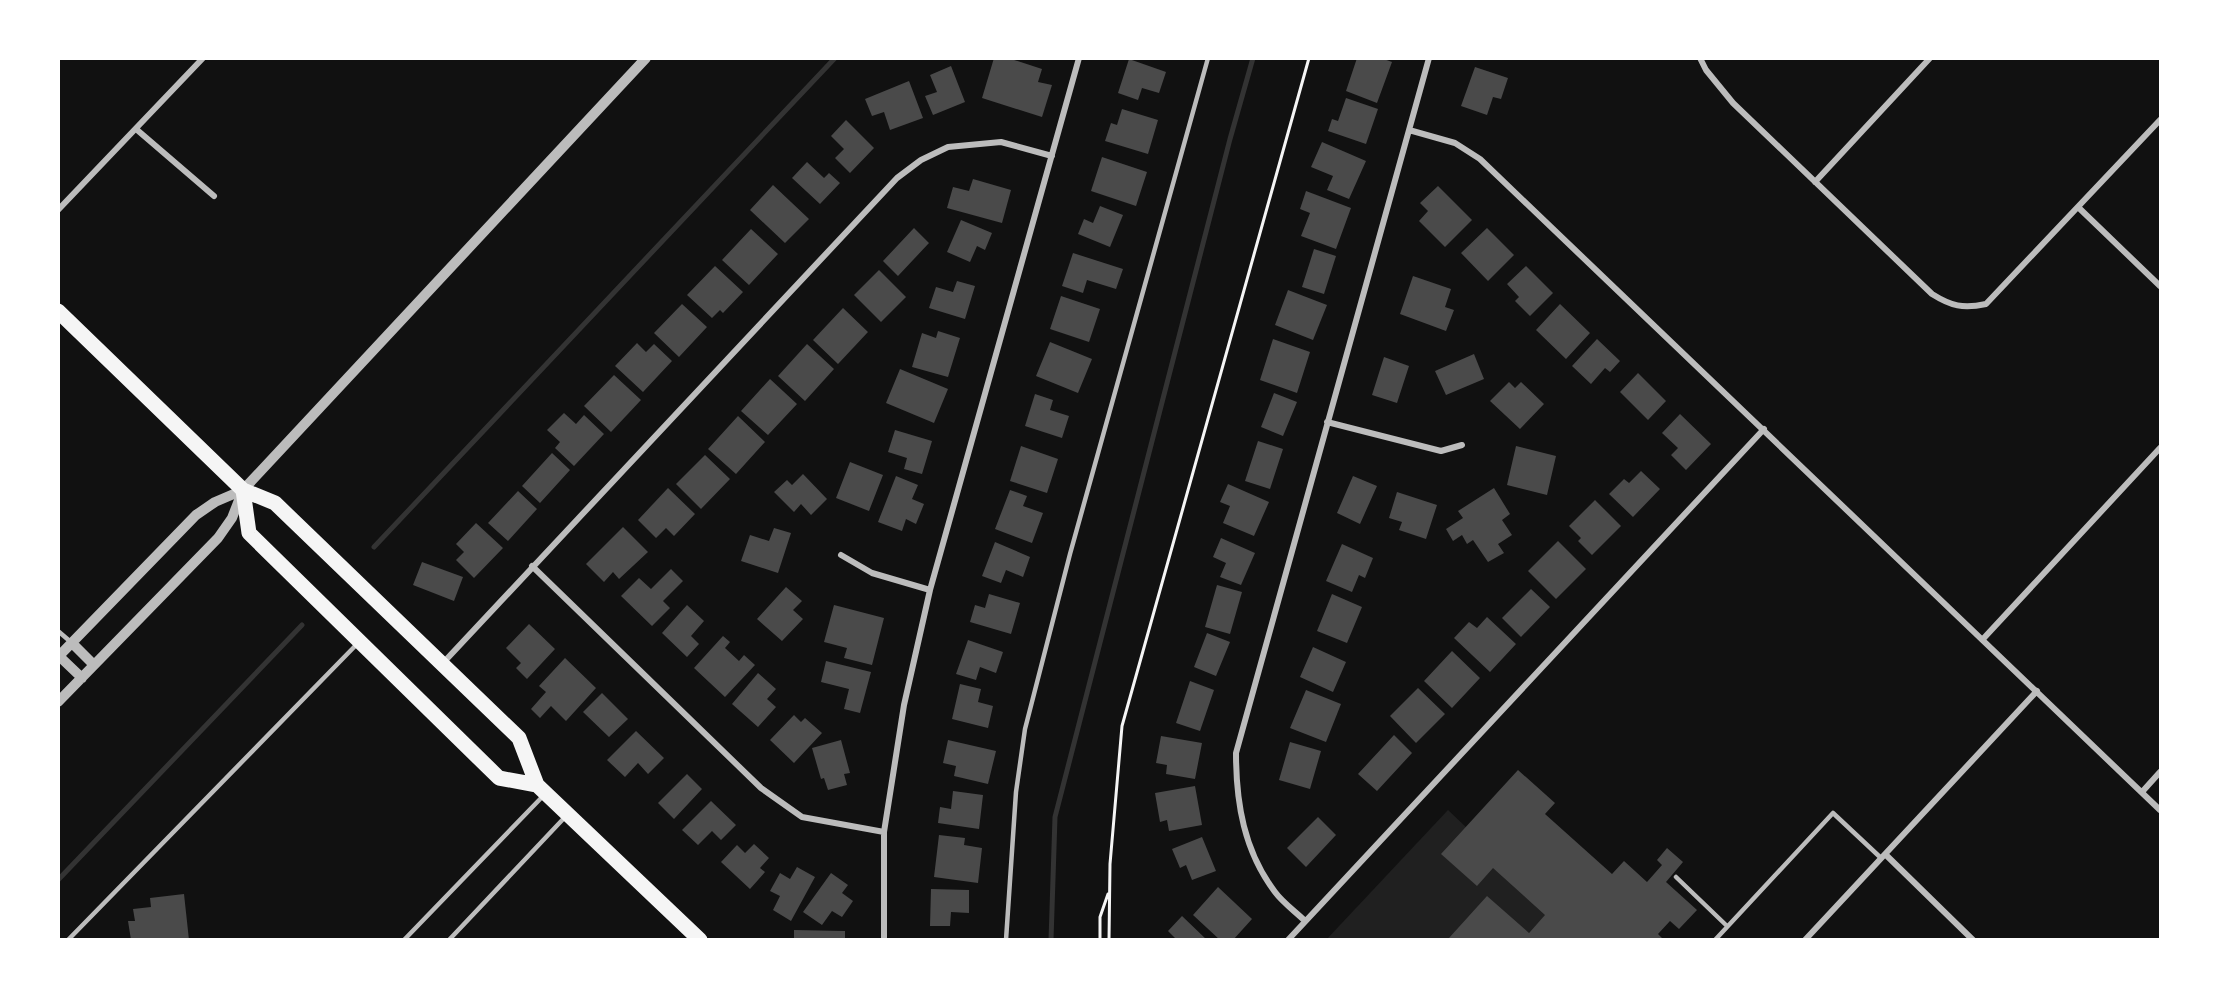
<svg xmlns="http://www.w3.org/2000/svg" width="2219" height="998" font-family="'Public Sans',sans-serif">
	<rect width="100%" height="100%" fill="#111"/>
	<path fill="#202020" d="M1448,810L1552,909L1523,939L1326,940Z"/>
	<g fill="none" stroke-linecap="round" stroke-linejoin="round">
		<path stroke="#333" stroke-width="5" d="M374,547L835,58
			M58,880L302,625
			M1051,940L1055,817L1230,139L1253,58"/>
	</g>
	<path fill="#4a4a4a" d="M994,58H1008L1042,69L1038,82L1052,85L1042,117L982,98Z
		M1357,58H1381L1392,62L1377,103L1346,91Z
		M1129,59L1166,72L1159,93L1142,88L1138,100L1118,93Z
		M951,66L965,102L933,115L925,96L937,92L930,75Z
		M1475,67L1508,78L1501,99L1493,97L1487,115L1461,106Z
		M909,81L923,118L890,130L884,112L872,116L865,99Z
		M1346,98L1378,109L1366,144L1328,131L1332,119L1338,121Z
		M1122,109L1158,120L1148,154L1105,141L1111,123L1117,125Z
		M846,120L874,148L850,173L835,158L844,149L831,136Z
		M1322,142L1366,161L1349,199L1327,190L1333,176L1311,167Z
		M1102,157L1147,172L1136,206L1091,191Z
		M807,162L824,178L829,173L840,183L820,204L792,178Z
		M973,179L1011,190L1002,223L947,208L953,187L969,191Z
		M773,185L809,219L785,243L750,210Z
		M1438,186L1472,220L1445,247L1419,221L1428,211L1420,203Z
		M1306,191L1351,208L1336,249L1301,236L1310,213L1300,209Z
		M1100,206L1123,215L1110,247L1078,234L1084,219L1093,223Z
		M961,220L992,233L985,250L977,246L970,262L947,252Z
		M914,228L929,243L898,276L883,261Z
		M1487,228L1514,255L1488,281L1461,253Z
		M751,229L778,254L749,285L722,260Z
		M1314,249L1336,256L1324,294L1302,287Z
		M1073,253L1123,269L1116,289L1087,280L1083,293L1062,286Z
		M715,266L743,292L723,313L720,310L712,318L687,295Z
		M1526,266L1553,293L1530,316L1515,301L1519,297L1507,284Z
		M879,270L906,297L881,322L854,295Z
		M1413,276L1451,289L1445,307L1454,310L1446,331L1400,314Z
		M957,281L975,286L965,319L929,308L936,287L953,292Z
		M1288,290L1327,305L1313,340L1275,325Z
		M1061,296L1100,309L1089,342L1050,329Z
		M682,304L707,327L679,357L654,333Z
		M1560,304L1590,333L1566,359L1536,330Z
		M843,308L868,332L838,364L813,340Z
		M938,331L960,338L948,377L912,367L922,333L936,338Z
		M1273,339L1310,352L1297,393L1260,380Z
		M1597,339L1620,361L1610,372L1605,368L1591,384L1572,366Z
		M1050,342L1092,359L1078,393L1036,376Z
		M637,343L646,352L654,344L672,361L643,392L615,366Z
		M807,344L834,369L805,401L778,376Z
		M1474,354L1484,379L1446,395L1435,371Z
		M1384,357L1409,366L1397,403L1372,395Z
		M900,369L948,389L934,423L886,403Z
		M1638,373L1666,401L1648,420L1620,392Z
		M614,375L641,400L611,432L584,406Z
		M770,379L797,404L768,435L741,411Z
		M1509,382L1515,388L1521,382L1544,404L1520,429L1490,401Z
		M1274,393L1297,402L1283,436L1261,427Z
		M1035,394L1053,400L1050,410L1069,416L1062,438L1025,426Z
		M564,413L576,424L584,415L604,434L574,466L555,448L560,442L547,430Z
		M1680,414L1711,444L1686,470L1671,455L1678,448L1662,433Z
		M738,416L765,442L736,474L708,449Z
		M895,430L932,441L922,474L904,469L907,458L888,452Z
		M1258,441L1283,449L1270,489L1245,481Z
		M1021,446L1058,459L1047,493L1010,481Z
		M1516,446L1556,456L1547,495L1507,485Z
		M552,453L570,470L540,503L522,486Z
		M705,455L730,479L701,509L676,484Z
		M850,462L883,475L869,511L836,498Z
		M1641,471L1660,489L1633,517L1609,494L1624,479L1629,483Z
		M803,474L827,499L811,515L801,504L794,512L774,492L787,480L792,485Z
		M896,476L918,485L912,499L924,504L916,524L906,519L902,531L878,522Z
		M1353,476L1377,486L1360,524L1337,513Z
		M1228,484L1269,502L1254,536L1223,523L1230,506L1220,502Z
		M668,488L695,514L674,536L666,528L656,538L638,520Z
		M1494,488L1510,514L1502,520L1512,535L1498,544L1504,553L1488,562L1473,540L1467,544L1462,535L1453,541L1446,529L1463,518L1458,511Z
		M1010,490L1027,496L1023,506L1043,513L1032,543L995,529Z
		M518,491L537,509L508,541L488,523Z
		M1397,492L1437,505L1426,539L1399,530L1402,522L1389,518Z
		M1595,500L1621,526L1592,555L1578,541L1581,538L1569,526Z
		M476,523L503,548L474,578L456,560L464,552L456,544Z
		M623,527L648,552L619,579L613,572L604,582L586,564Z
		M774,528L791,533L778,573L741,561L750,535L769,541Z
		M1221,538L1255,553L1241,585L1220,577L1226,563L1213,557Z
		M1558,541L1586,569L1556,599L1528,571Z
		M995,542L1030,557L1023,577L1006,570L1001,583L982,576Z
		M1342,544L1373,558L1365,578L1359,575L1352,592L1326,581Z
		M422,562L463,577L454,601L413,585Z
		M671,569L683,581L663,601L670,608L652,626L621,596L639,578L651,589Z
		M1217,585L1242,592L1230,634L1205,627Z
		M786,587L802,601L793,610L803,619L782,641L757,619Z
		M1531,589L1550,607L1521,637L1502,618Z
		M989,594L1020,603L1011,634L970,622L975,605L985,608Z
		M1332,594L1362,607L1347,643L1317,631Z
		M687,605L704,621L691,636L699,644L687,657L662,633Z
		M834,605L884,618L872,665L844,658L847,648L824,642Z
		M1487,617L1516,644L1490,672L1454,638L1469,622L1477,628Z
		M529,624L555,649L527,679L516,668L521,663L506,648Z
		M1207,633L1230,642L1216,676L1194,667Z
		M723,636L730,642L725,648L739,661L744,655L755,665L725,697L694,668Z
		M968,640L1003,652L996,673L980,667L976,680L956,674Z
		M1313,647L1346,662L1333,692L1300,677Z
		M1452,651L1480,678L1452,708L1424,681Z
		M565,658L596,688L566,721L551,706L540,718L531,709L546,692L539,686Z
		M826,661L871,672L860,713L844,709L849,689L821,682Z
		M758,673L776,689L767,699L776,707L758,727L732,704Z
		M1190,681L1214,690L1200,731L1176,723Z
		M960,684L981,689L978,702L993,706L988,728L952,719Z
		M1418,688L1445,714L1416,743L1390,716Z
		M1306,690L1341,704L1326,742L1290,728Z
		M602,693L628,719L609,737L583,712Z
		M794,715L801,722L805,718L822,733L794,763L770,740Z
		M636,731L664,758L648,774L638,763L625,777L607,760Z
		M1394,735L1412,753L1377,791L1358,774Z
		M1161,736L1202,743L1195,779L1166,774L1167,765L1156,763Z
		M841,740L850,773L844,774L847,785L828,790L824,778L821,779L812,748Z
		M948,740L996,751L988,784L954,776L956,766L943,763Z
		M1290,742L1321,751L1310,789L1279,780Z
		M1518,770L1555,803L1545,814L1612,874L1624,861L1647,882L1662,865L1657,860L1667,848L1683,862L1666,882L1697,910L1679,929L1670,921L1658,934L1664,940H1451L1449,938L1487,896L1529,933L1545,915L1493,868L1477,886L1441,854Z
		M687,774L702,789L674,819L658,803Z
		M1195,786L1202,825L1169,831L1167,820L1160,822L1155,793Z
		M953,791L983,795L979,829L938,823L940,807L951,809Z
		M711,801L736,825L721,840L712,831L698,845L682,830Z
		M1318,817L1336,835L1306,867L1287,848Z
		M939,835L965,838L964,845L982,848L978,883L934,877Z
		M1202,837L1216,871L1192,880L1186,865L1180,868L1172,849Z
		M754,844L769,858L760,868L765,872L750,889L721,862L737,845L745,853Z
		M797,867L815,877L791,921L773,910L780,896L770,891L780,873L790,879Z
		M831,873L848,885L842,893L853,901L842,917L832,911L822,925L803,912Z
		M1218,887L1252,919L1233,940H1220L1193,915Z
		M931,889L969,890V913L951,912L950,926H930Z
		M184,894L189,940H131L128,921H135L133,909L151,907L150,898Z
		M1182,916L1207,940H1177L1168,931Z
		M794,930L845,931V940H794Z"/>
	<g fill="none" stroke-linecap="round" stroke-linejoin="round">
		<path stroke="#f5f5f5" stroke-width="3" d="M1100,940V917L1108,894
			M1109,940L1110,864L1122,726L1309,58"/>
		<path stroke="#bcbcbc" stroke-width="4.5" d="M58,631L72,643
			M1676,877L1727,926
			M68,940L358,643
			M404,940L544,795
			M449,940L566,816
			M1006,940L1016,792L1025,729L1070,554L1208,58
			M1715,940L1833,813L1881,858"/>
		<path stroke="#bcbcbc" stroke-width="6" d="M1700,58L1706,70L1733,103L1932,294C1951,306 1963,309 1986,304L2160,120
			M136,129L214,196
			M1409,130L1455,143L1480,159L2160,810
			M1815,182L1930,58
			M2079,208L2160,286
			M58,210L203,58
			M1327,422L1441,451L1462,445
			M841,555L872,573L930,590
			M532,566L761,788L802,817L884,832
			M1983,639L2160,448
			M443,663L897,178L921,160L948,147L1001,142L1052,156
			M2142,792L2160,772
			M1885,854L1973,940
			M1305,921C1296,912 1283,903 1275,892C1244,851 1236,803 1236,753L1429,58
			M884,940V832L904,705L930,590L1079,58
			M1288,940L1764,429
			M1805,940L2037,691"/>
		<path stroke="#bcbcbc" stroke-width="10" d="M72,643L94,665
			M59,656L82,678
			M58,657L196,515L215,502L243,490
			M58,702L218,538L232,518L243,490L646,58"/>
		<path stroke="#f5f5f5" stroke-width="15" d="M58,311L243,490L275,503L519,738L537,785L700,940
			M243,490L249,533L499,778L537,785"/>
	</g>
	<rect width="2219" height="998" fill="none" stroke="#ffffff" stroke-width="120"/>
</svg>
